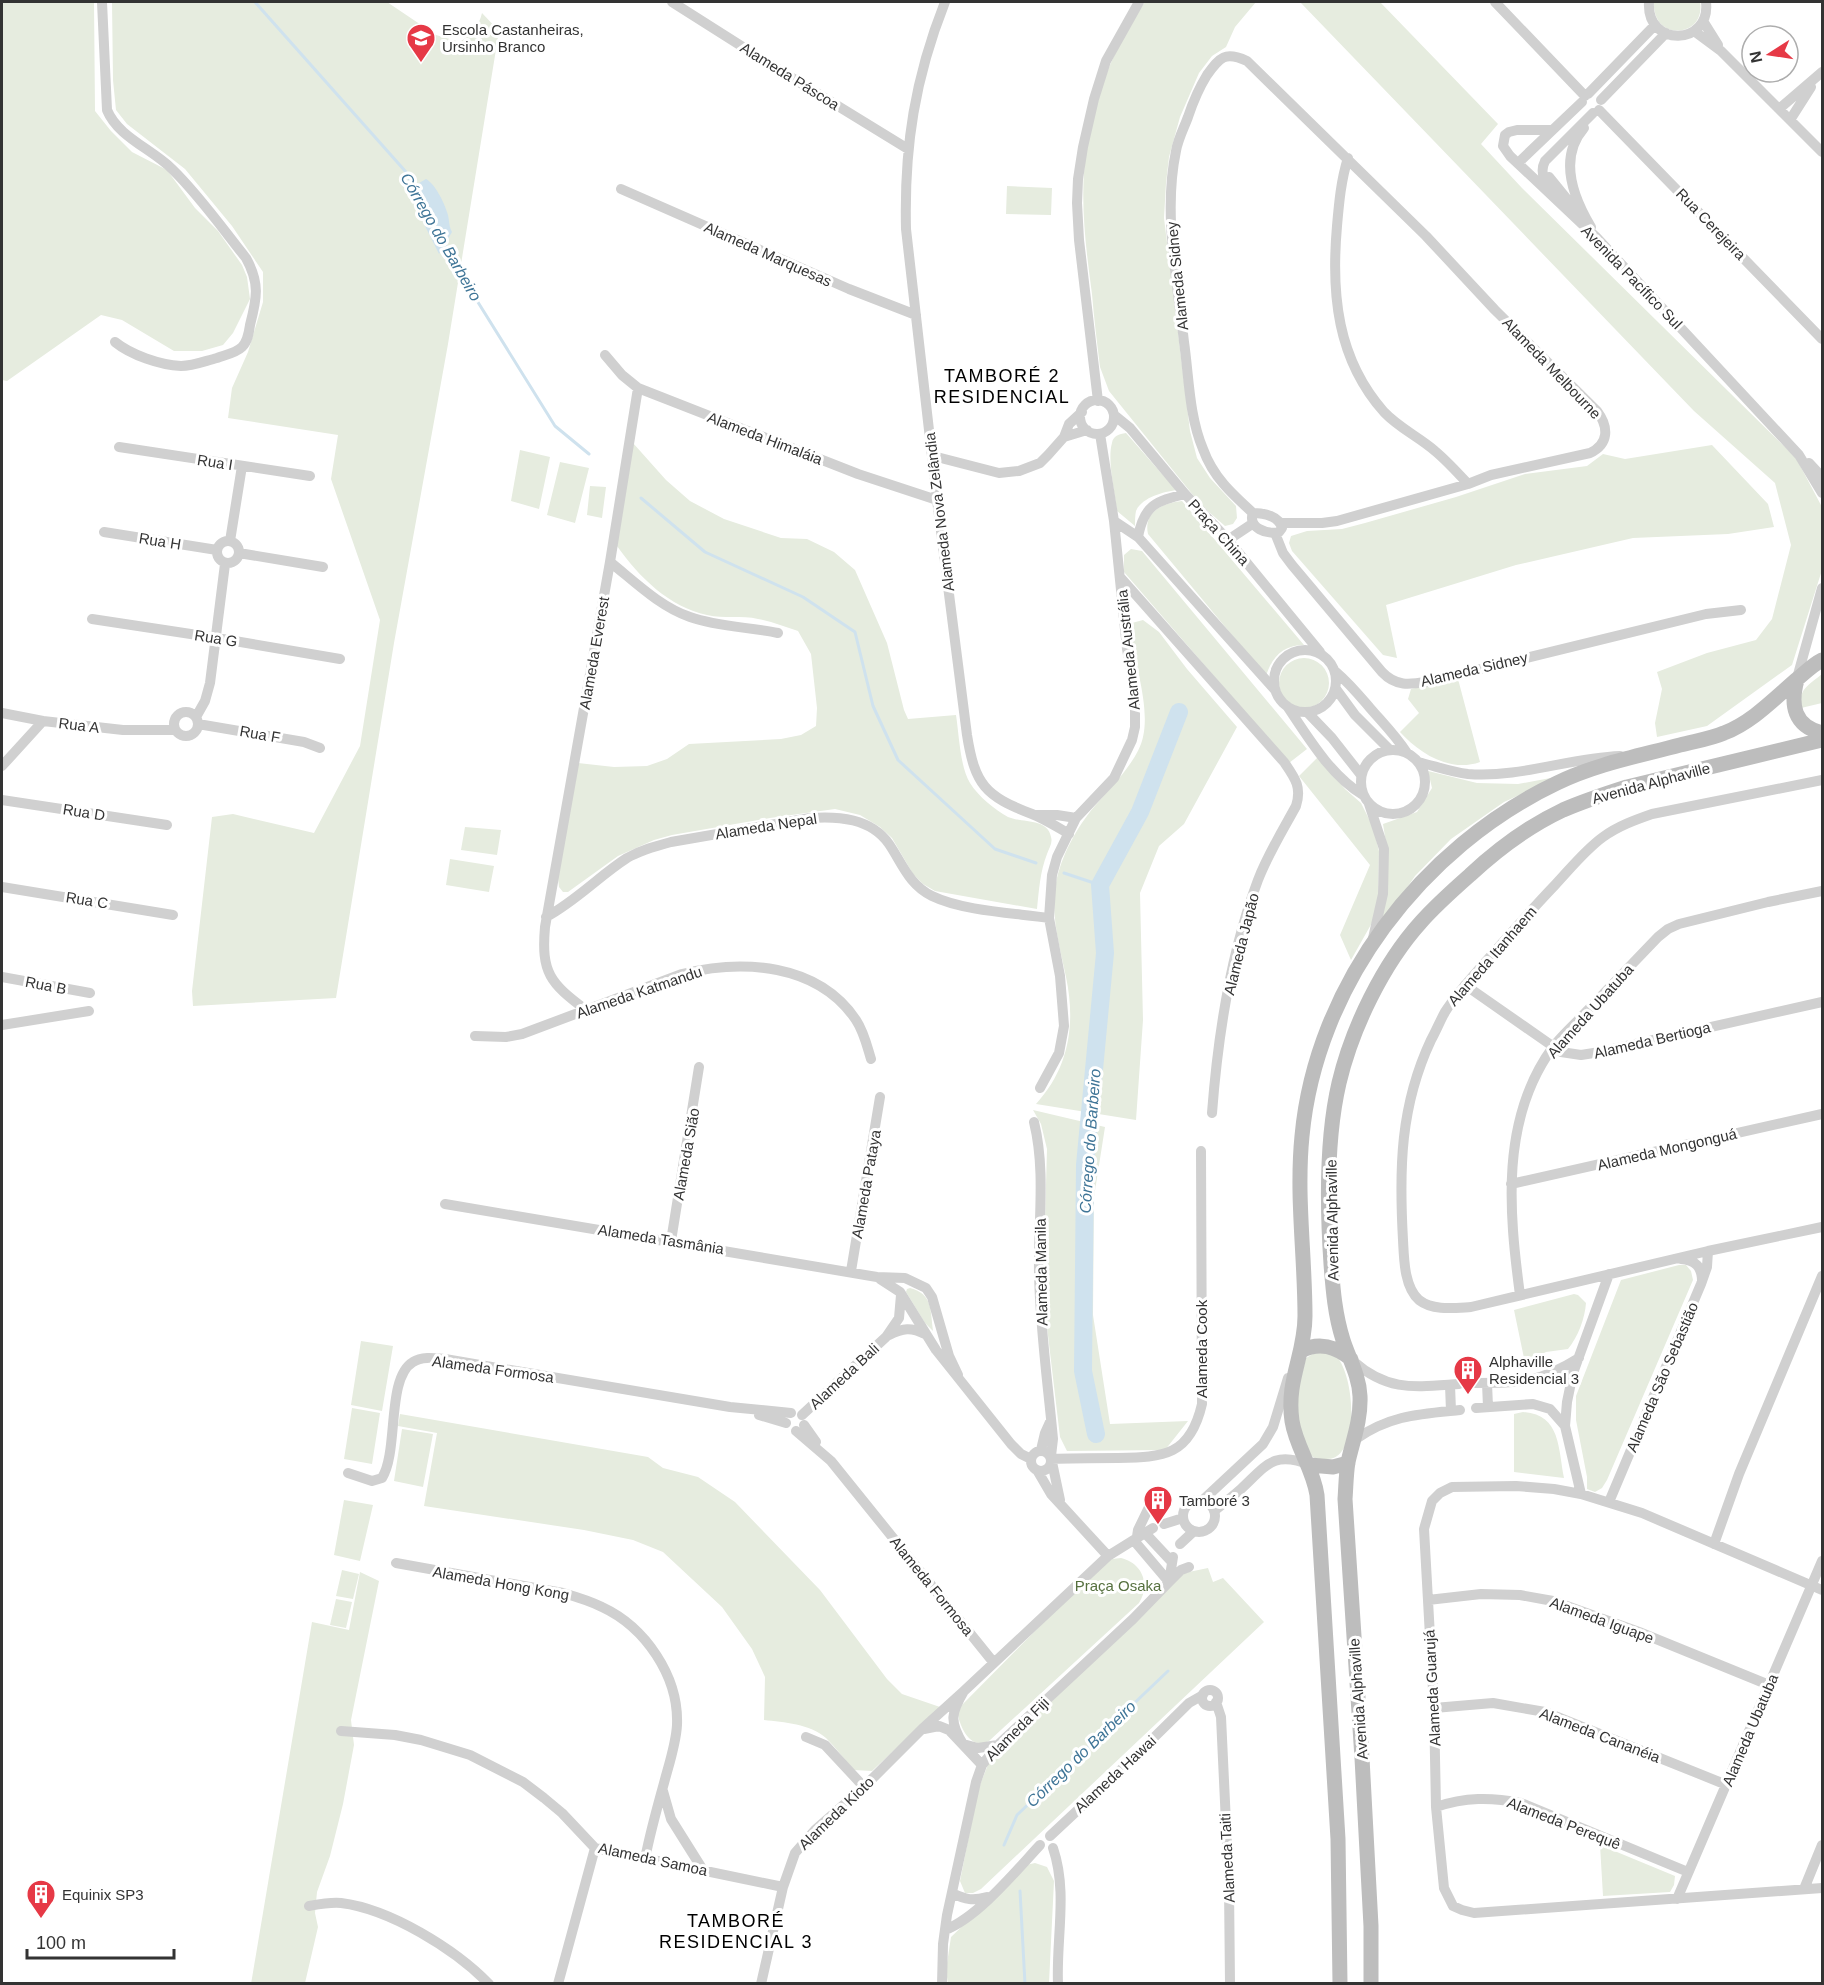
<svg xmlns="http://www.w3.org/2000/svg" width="1824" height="1985" font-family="Arial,sans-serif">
	<rect width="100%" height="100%" fill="#fff"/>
	<path fill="#e6ecdf" d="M2,2H94L95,111L111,131L132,152L167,170L195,208L218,231L242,265L247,277L250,299L233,333L223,345L202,351H174L122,320L101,315L7,381L2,380Z
		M112,2H387L436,35L460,42C471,34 479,26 482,13L499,31L448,344L394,643L336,998L193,1006L192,991L212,817L233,814L314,833L360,746L380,620L331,479L338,435L228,418L232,388L248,352L263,302V272L232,226L185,169L127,124L116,110L113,80Z
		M1145,2H1256L1235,27L1226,47L1212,56L1199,73L1180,117L1169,157L1166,183L1164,218L1190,431L1197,458L1210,478L1236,506L1237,518L1233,524L1225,526L1201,505L1109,391L1100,367C1097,343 1094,318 1092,294C1085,242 1078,187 1089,135C1098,87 1117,42 1145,2Z
		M1300,2H1380L1498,124L1481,144L1522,188L1796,458L1822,507V570L1792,665L1707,726L1657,737L1655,723L1662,689L1657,672L1707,653L1756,640L1772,619L1791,545L1775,483L1694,411Z
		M1654,2H1700C1706,38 1652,42 1654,2Z
		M1007,186L1052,188L1051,215L1006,214Z
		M1126,433L1176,490C1164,492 1142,497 1136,511C1135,515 1135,522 1135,526L1117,511C1115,493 1107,460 1112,443C1113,436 1119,434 1126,433Z
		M633,443L666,480L690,501L724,519L781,538L807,539L834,552L855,570L887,643L904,710L908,719L956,715C959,734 960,767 970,783C978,796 995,810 1008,817C1022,823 1048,818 1051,837C1053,843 1049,848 1047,854C1040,872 1039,890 1037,909L935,891L923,884L913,874L892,838L880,827L860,815L835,809L770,818L672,835L654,840L618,856L568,892H563L559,887L558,878L578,763L614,767L647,766L667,759L689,744L781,739L801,735L816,726L817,708L811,654L798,631C785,627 771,621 758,619C742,615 724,619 707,615C669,607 639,577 617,546Z
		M1712,445L1768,504L1774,527L1728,534L1633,538L1516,565L1386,605L1397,658L1383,655L1292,551L1289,543L1291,536L1307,531L1342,529L1365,523L1456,497L1525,474L1587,466L1603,454L1625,459Z
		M520,450L550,457L539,509L511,501Z
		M560,462L589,468L575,523L547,515Z
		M590,486L606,487L602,518L587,515Z
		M1182,501L1304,645C1283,645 1272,657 1266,676L1148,534C1143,511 1164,503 1182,501Z
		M1131,549L1142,551L1307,749L1289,763L1124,572V555Z
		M1143,620L1159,632L1187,669L1237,727L1184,824L1159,846L1140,893L1143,1020L1136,1120L1036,1104C1069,1068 1076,1024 1066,977C1060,947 1050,914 1056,883C1061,856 1077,827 1094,807C1110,788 1138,761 1143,737C1150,706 1135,664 1130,633L1132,623Z
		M1279 683a25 25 0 1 1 50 0a25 25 0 1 1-50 0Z
		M1822,674V703L1801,708C1798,689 1809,685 1822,674Z
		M1458,679L1480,762C1450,773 1419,753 1400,732L1419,713L1408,699L1411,689Z
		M1318,757L1345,789L1361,803L1373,827L1379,851L1378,899L1373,921L1351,960L1340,935L1370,865L1299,776Z
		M1428,771L1477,783L1518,784L1561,776L1504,802L1451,839L1415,876L1380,927L1387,849L1383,824L1417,812L1432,788Z
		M465,827L501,830L497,855L461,850Z
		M450,859L494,866L489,892L446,885Z
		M1033,1110L1105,1127L1094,1197L1093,1315L1110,1424L1188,1421L1165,1450L1067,1451L1060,1437L1043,1293L1047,1149L1041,1124Z
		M1679,1265H1686L1691,1271L1693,1280L1607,1480L1602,1488L1595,1492L1587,1489V1477L1576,1420V1396L1621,1280Z
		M910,1288C933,1294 930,1310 933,1331L925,1323L906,1292L907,1289Z
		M1574,1294L1578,1295L1586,1303C1585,1318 1578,1337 1568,1349L1546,1352L1525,1363L1514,1310Z
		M361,1341L393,1346L382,1411L351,1405Z
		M1320,1350C1326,1352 1333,1353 1337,1357C1353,1375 1359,1441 1337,1456C1333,1459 1329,1459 1324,1459C1321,1459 1318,1459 1315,1458C1304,1454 1295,1414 1296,1403C1297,1388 1303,1372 1306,1358Z
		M352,1408L380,1413L372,1464L344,1459Z
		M1523,1412C1561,1415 1558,1448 1564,1478L1514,1472V1414Z
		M400,1414L648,1457L663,1468L698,1477L735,1502L820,1590L887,1679L902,1694L940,1707L872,1771L854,1770C845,1760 836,1748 826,1738C810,1724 784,1722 764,1720L765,1677L752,1649L722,1607L663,1552L633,1540L584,1530L424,1506L437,1433L398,1426Z
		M402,1429L433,1434L423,1487L394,1481Z
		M344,1500L373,1505L360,1561L334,1555Z
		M1121,1558C1142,1563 1151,1584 1139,1603L989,1741C969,1751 959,1725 957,1710L1100,1565L1112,1559Z
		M1208,1568L1213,1582L1223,1578L1264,1622L981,1889L973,1893H965L960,1881L978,1790L989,1762L1184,1573Z
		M342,1570L359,1574L353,1599L336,1596Z
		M360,1572L379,1581L351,1720L354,1745L343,1804L330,1856L317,1892L315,1913L318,1927L305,1983L251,1984L312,1622L349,1630Z
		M336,1599L352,1602L346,1628L330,1625Z
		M1600,1845L1675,1876L1674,1885L1670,1892L1603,1896Z
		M1035,1863L1047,1867L1054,1881L1049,1983L948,1984L946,1970L951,1937L1026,1865Z"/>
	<path fill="#cfe2ee" d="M426,179C435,184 444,202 447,212C450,220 448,224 452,232L439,254L407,190Z"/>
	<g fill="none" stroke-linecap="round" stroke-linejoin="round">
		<path stroke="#cfe2ee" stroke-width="3" d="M255,2L406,172L415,190
			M444,243L466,283L555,426L589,454
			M641,498L705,552L803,597L855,632L873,706L898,760L995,849L1036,863
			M1064,873L1100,885
			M1004,1845L1017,1815L1168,1671
			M1020,1891L1025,1984"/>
		<path stroke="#cfe2ee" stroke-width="18" d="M1096,1434L1083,1371L1085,1165L1105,953L1100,885L1140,812L1179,712"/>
		<path stroke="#d0d0d0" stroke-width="10" d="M102,2L107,110C118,137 152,149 172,169C199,195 222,228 246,258C260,283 257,298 250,325C249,332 248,341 242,347C236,353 225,355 217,358C205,361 193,366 181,366C160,365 131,355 115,342
			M672,2L776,68L908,149
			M945,2C915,78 904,146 906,229L937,500L967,735C975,785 985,796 1032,814C1045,819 1057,827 1069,834
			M1495,2L1585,96
			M1649,2C1646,48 1711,46 1706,2
			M1703,21L1718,45
			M1694,31L1721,51L1822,152
			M1588,94L1655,25
			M1601,100L1666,33
			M1779,109L1822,72
			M1599,110L1822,339
			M1790,120L1811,87
			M1584,128C1558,158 1573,197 1591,227
			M1552,130H1517L1509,132L1505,135L1503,146L1510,156L1597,238L1799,455L1822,493
			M1348,158C1341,180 1339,203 1337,226C1331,294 1337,359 1384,412C1399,428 1419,437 1435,451C1447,461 1457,472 1468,484
			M1518,163L1582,102
			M1549,177L1579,214
			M1550,187C1543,179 1540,171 1545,161L1593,113
			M621,189L849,289L916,315
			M605,355L622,375L638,388L858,474L937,500
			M1080 417a17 17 0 1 1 34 0a17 17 0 1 1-34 0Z
			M1098,401L1079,240L1077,203L1078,179L1083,147L1094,99L1106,61L1139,2
			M1114,415L1130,428L1185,494L1228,540L1320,652
			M1064,437L1087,430
			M119,447L310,476
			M933,456L999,473L1019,471L1040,463L1048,455L1064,437L1069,424L1082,412
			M1809,463L1822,477
			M1253,513C1232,494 1213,477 1203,449C1189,416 1189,377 1184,342C1177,279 1163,213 1176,151C1178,139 1184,128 1188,117C1193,102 1199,88 1207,75C1220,57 1225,51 1247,61L1426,236L1495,310L1597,411C1609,427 1609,444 1590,453L1491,475L1468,484L1337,521L1322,523H1281
			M1253,513C1264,513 1279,516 1282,528L1279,532C1268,535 1247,528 1253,513Z
			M1114,521L1138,537L1275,690
			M104,532L217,550
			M1275,533L1283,553L1292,565L1382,672C1397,688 1412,684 1432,681L1706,614L1741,610
			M1138,537C1144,505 1156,501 1185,494
			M1228,540L1252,524
			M217 552a11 11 0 1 1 22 0a11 11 0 1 1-22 0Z
			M230,541L242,466
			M239,553L323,567
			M610,562C634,581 660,607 690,617C718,627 750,627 778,633
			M1120,577L1284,762C1295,778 1302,787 1296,806C1283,830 1268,854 1258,880C1230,954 1218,1034 1212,1113
			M92,619L217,638L340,659
			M1274 681a31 31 0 1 1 62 0a31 31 0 1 1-62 0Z
			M1336,672C1350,684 1358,694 1370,708C1383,723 1396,736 1407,753
			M1797,678L1822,588
			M1336,689L1355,715L1390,750
			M1287,706C1308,737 1330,775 1363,795
			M174 724a12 12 0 1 1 24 0a12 12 0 1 1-24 0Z
			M2,713L43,721
			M1308,713L1332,738L1361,775
			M196,717L205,701L210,683L225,564
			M198,724L304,742L320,748
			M1361 782a32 32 0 1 1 64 0a32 32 0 1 1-64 0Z
			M1418,762C1435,766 1451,772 1468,774C1520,778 1569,758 1620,756
			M2,766L43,721L123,730H175
			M1822,780L1652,814C1635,820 1618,826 1603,837C1585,850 1570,869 1555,885C1532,909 1510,934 1488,959C1473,976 1457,993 1445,1012C1440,1021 1436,1031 1431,1040C1400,1106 1399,1169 1403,1240C1404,1258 1404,1287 1419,1300C1433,1311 1454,1308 1471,1307L1708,1251L1822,1227
			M2,800L167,825
			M1369,804L1384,849L1383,894L1373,938
			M1034,815H1057L1076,818
			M2,887L173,915
			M546,917C576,901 599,876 627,858C641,850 656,846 671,842L810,818C838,816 871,818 889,844C902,863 909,885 932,896C963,911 1014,913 1049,918
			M2,977L90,993
			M1465,985L1561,1052L1581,1055L1600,1052L1822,1002
			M586,1010C550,983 541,973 545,927L610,562L638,388
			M2,1025L89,1011
			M475,1036L506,1037L522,1034L682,974C742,959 818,963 856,1020C864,1032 867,1046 871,1059
			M1040,1088L1059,1053L1064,1026L1060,976L1049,918L1052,875L1057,857L1076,818L1114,778L1132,740L1135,727V696L1127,649L1114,521L1100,434
			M1034,1122C1046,1171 1038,1223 1039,1273C1040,1329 1048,1384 1053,1439L1051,1456
			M1511,1184L1822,1114
			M445,1204L877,1277L905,1278L926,1288L932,1297L949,1356L958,1375
			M671,1241L699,1067
			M1681,1259C1695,1260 1702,1267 1702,1281
			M851,1271L880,1097
			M880,1279L900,1292L936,1350L1011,1444L1021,1454L1031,1459
			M1520,1295C1509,1212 1500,1119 1553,1047C1563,1034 1577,1022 1588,1010C1611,986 1635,961 1658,937L1668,929L1679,924L1768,902L1822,891
			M889,1335C903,1328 911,1327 925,1334
			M1353,1361C1388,1392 1415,1387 1459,1384
			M1475,1383C1521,1383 1539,1383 1579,1358
			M1487,1383L1488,1407
			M1450,1385L1451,1411
			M1476,1408L1533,1404L1550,1409L1565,1426
			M759,1415L786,1423
			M802,1415L886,1337L899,1318L901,1295
			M804,1425L816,1442
			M796,1431L831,1461L994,1663
			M1356,1439C1390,1415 1420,1414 1460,1410
			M1041,1450L1045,1433L1050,1422
			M1031 1461a10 10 0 1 1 20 0a10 10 0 1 1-20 0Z
			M1052,1459C1074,1458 1096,1458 1118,1458C1164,1457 1190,1456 1202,1404L1201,1151
			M1052,1462L1060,1500
			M1037,1470L1051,1494L1108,1556
			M348,1473L372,1481L382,1478C399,1451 386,1378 413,1362C422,1356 435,1358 445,1359L730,1407L791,1413
			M1581,1494L1565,1426L1567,1402L1573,1373L1609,1274
			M1153,1499L1138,1530L1136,1543L1169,1582L1181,1570L1189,1567
			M1183 1516a16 16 0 1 1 32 0a16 16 0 1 1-32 0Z
			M1203,1500L1263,1444L1273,1427L1288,1378
			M1609,1502L1701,1284L1707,1267L1708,1251
			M1214,1511C1223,1504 1232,1497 1241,1489C1266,1466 1273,1450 1310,1465
			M1164,1524L1183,1518
			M1145,1533L1172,1562
			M1180,1544L1194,1531
			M1714,1544L1739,1474L1822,1276
			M396,1563L563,1593C577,1597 590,1601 602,1607C645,1627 679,1676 677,1725C676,1744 669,1764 664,1783C657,1808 650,1833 645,1859
			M1822,1590L1642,1513L1581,1494L1554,1489L1516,1486L1452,1487L1440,1493L1432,1501L1424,1529L1434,1708L1436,1807L1444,1888L1453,1906L1462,1910L1474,1913L1822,1888
			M1428,1600L1481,1594L1520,1595L1553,1601L1639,1632L1769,1685
			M1202 1698a8 8 0 1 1 16 0a8 8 0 1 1-16 0Z
			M1216,1702L1221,1717L1229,1887L1230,1984
			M1434,1708L1493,1703L1545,1712L1727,1785
			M924,1729L939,1726L949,1730L982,1765
			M341,1731L395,1735L421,1740L470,1755L523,1782L544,1798L562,1813L595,1848L783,1887
			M806,1737L825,1745L864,1787
			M998,1745L978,1748L963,1744C949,1721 951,1713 964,1691L1108,1556L1153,1528
			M663,1791L671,1819L703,1870
			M1436,1807C1465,1797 1491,1797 1521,1803L1688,1872
			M1050,1836L1125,1766L1189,1703L1203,1695
			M1053,1848C1068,1892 1056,1938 1058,1984
			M1804,1889L1822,1845
			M952,1893C966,1900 973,1901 987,1897
			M1677,1899L1822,1561
			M309,1906C320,1904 330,1902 341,1903C390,1909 455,1949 489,1984
			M945,1930C978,1917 1015,1872 1040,1845
			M558,1984L595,1848
			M761,1984L783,1887L795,1853L815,1830L864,1787L922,1729L964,1691
			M942,1984L943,1944L947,1915L976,1782L982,1765L999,1744L1133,1619L1169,1582L1173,1557"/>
		<path stroke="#bdbdbd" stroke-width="15" d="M1797,680C1790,705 1794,726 1822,733
			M1301,1351C1320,1341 1336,1347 1351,1359
			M1310,1465L1333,1467L1348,1463
			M1340,1984L1338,1839L1317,1495C1313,1468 1296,1447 1292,1421C1286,1380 1305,1355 1305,1316C1305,1256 1296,1196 1302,1136C1316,985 1422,847 1557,783C1596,764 1639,756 1680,745C1695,741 1710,739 1724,733C1751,723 1774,699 1796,680C1805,673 1812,665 1822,660
			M1371,1984V1926L1362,1758L1345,1499C1346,1486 1346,1474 1348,1462C1353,1440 1361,1420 1360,1396C1359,1375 1349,1359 1343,1340C1335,1315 1333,1290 1331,1264C1327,1206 1326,1139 1339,1083C1352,1028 1383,964 1421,922C1436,905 1453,890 1470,875C1498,849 1529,826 1563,810C1584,801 1605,794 1627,787L1822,740"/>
	</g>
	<defs>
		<g id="school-pin" transform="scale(1.5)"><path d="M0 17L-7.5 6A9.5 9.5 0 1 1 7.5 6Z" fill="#e63946" stroke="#fff"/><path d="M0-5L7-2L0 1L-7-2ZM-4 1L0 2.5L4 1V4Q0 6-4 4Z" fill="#fff"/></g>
		<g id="building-pin" transform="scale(1.5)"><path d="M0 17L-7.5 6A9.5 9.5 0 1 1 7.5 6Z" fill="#e63946" stroke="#fff"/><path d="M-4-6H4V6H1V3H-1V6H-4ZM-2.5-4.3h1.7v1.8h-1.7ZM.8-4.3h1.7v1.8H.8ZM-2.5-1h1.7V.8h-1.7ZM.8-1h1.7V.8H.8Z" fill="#fff"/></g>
	</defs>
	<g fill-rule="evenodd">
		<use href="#school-pin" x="421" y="38"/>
		<use href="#building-pin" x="1468" y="1370"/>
		<use href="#building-pin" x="1158" y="1500"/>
		<use href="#building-pin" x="41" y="1894"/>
	</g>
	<g text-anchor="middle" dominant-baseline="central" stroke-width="6" stroke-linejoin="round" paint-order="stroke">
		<g font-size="15" fill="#333" stroke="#fff" text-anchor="start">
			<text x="442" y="29">Escola Castanheiras,<tspan x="442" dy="17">Ursinho Branco</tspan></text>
			<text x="1489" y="1361">Alphaville<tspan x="1489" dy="17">Residencial 3</tspan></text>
			<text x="1179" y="1500">Tamboré 3</text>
			<text x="62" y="1894">Equinix SP3</text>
		</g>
		<g font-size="15" fill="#333" stroke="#fff">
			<text transform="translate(790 76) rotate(32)">Alameda Páscoa</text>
			<text transform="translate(1711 224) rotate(46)">Rua Cerejeira</text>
			<text transform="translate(768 254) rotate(24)">Alameda Marquesas</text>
			<text transform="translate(1177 276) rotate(-96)">Alameda Sidney</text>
			<text transform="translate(1632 277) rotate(46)">Avenida Pacífico Sul</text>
			<text transform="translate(1552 368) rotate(46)">Alameda Melbourne</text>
			<text transform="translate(765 438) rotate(21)">Alameda Himaláia</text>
			<text transform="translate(215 462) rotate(9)">Rua I</text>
			<text transform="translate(939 512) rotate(-97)">Alameda Nova Zelândia</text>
			<text transform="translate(1219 532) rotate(48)">Praça China</text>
			<text transform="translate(160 541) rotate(9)">Rua H</text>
			<text transform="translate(216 638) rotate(9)">Rua G</text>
			<text transform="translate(1128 650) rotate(-96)">Alameda Austrália</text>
			<text transform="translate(594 653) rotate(-80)">Alameda Everest</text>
			<text transform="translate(1474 669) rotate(-13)">Alameda Sidney</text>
			<text transform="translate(79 725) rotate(7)">Rua A</text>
			<text transform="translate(260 734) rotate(10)">Rua F</text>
			<text transform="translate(1651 783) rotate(-15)">Avenida Alphaville</text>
			<text transform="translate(84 812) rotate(9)">Rua D</text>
			<text transform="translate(766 826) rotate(-9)">Alameda Nepal</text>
			<text transform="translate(87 900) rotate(9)">Rua C</text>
			<text transform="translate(1241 944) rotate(-76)">Alameda Japão</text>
			<text transform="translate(1492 956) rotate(-49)">Alameda Itanhaem</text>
			<text transform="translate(46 985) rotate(11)">Rua B</text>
			<text transform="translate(639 992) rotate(-19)">Alameda Katmandu</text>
			<text transform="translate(1590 1011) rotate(-48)">Alameda Ubatuba</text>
			<text transform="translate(1652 1040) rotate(-13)">Alameda Bertioga</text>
			<text transform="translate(1667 1149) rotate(-13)">Alameda Mongonguá</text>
			<text transform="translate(686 1154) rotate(-80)">Alameda Sião</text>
			<text transform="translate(866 1184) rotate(-80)">Alameda Pataya</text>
			<text transform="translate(1332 1220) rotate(-91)">Avenida Alphaville</text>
			<text transform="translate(661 1239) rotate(9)">Alameda Tasmânia</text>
			<text transform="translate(1041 1272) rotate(-91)">Alameda Manila</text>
			<text transform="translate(1201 1349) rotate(-90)">Alameda Cook</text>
			<text transform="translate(493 1369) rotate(8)">Alameda Formosa</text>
			<text transform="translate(844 1376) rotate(-43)">Alameda Bali</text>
			<text transform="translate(1662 1377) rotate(-67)">Alameda São Sebastião</text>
			<text transform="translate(501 1583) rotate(10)">Alameda Hong Kong</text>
			<text transform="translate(932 1586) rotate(51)">Alameda Formosa</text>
			<text transform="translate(1602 1620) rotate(20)">Alameda Iguape</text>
			<text transform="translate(1432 1688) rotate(-93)">Alameda Guarujá</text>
			<text transform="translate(1358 1699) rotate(-94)">Avenida Alphaville</text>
			<text transform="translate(1017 1729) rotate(-45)">Alameda Fiji</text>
			<text transform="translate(1750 1730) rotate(-67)">Alameda Ubatuba</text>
			<text transform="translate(1600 1735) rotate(21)">Alameda Cananéia</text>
			<text transform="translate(1115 1774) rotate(-43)">Alameda Hawai</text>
			<text transform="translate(836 1813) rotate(-44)">Alameda Kioto</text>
			<text transform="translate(1564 1823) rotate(21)">Alameda Perequê</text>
			<text transform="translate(1227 1858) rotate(-93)">Alameda Taiti</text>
			<text transform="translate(653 1859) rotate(12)">Alameda Samoa</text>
		</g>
		<g font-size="15" fill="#56703f" stroke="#fff">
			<text x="1118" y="1585">Praça Osaka</text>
		</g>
		<g font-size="16" font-style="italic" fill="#3f7597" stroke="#fff">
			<text transform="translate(441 237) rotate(60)">Córrego do Barbeiro</text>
			<text transform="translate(1090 1141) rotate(-86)">Córrego do Barbeiro</text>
			<text transform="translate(1081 1754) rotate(-44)">Córrego do Barbeiro</text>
		</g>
		<g font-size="18" letter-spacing="1.5" fill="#000" stroke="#fff">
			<text x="1002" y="376">TAMBORÉ 2<tspan x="1002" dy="21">RESIDENCIAL</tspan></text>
			<text x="736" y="1921">TAMBORÉ<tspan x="736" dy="21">RESIDENCIAL 3</tspan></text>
		</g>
	</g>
	<rect width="1824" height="1985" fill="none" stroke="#333333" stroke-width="6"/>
	<g transform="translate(1770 54) rotate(258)"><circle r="28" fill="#ffffff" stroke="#adadad" stroke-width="1.5"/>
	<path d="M0-4.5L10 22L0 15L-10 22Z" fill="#e63946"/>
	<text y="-9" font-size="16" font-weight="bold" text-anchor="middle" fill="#333333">N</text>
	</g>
	<path d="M27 1949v9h147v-9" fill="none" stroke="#333333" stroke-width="3"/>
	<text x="36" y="1949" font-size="18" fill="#333333" stroke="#ffffff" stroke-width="4.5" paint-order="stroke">100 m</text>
</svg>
